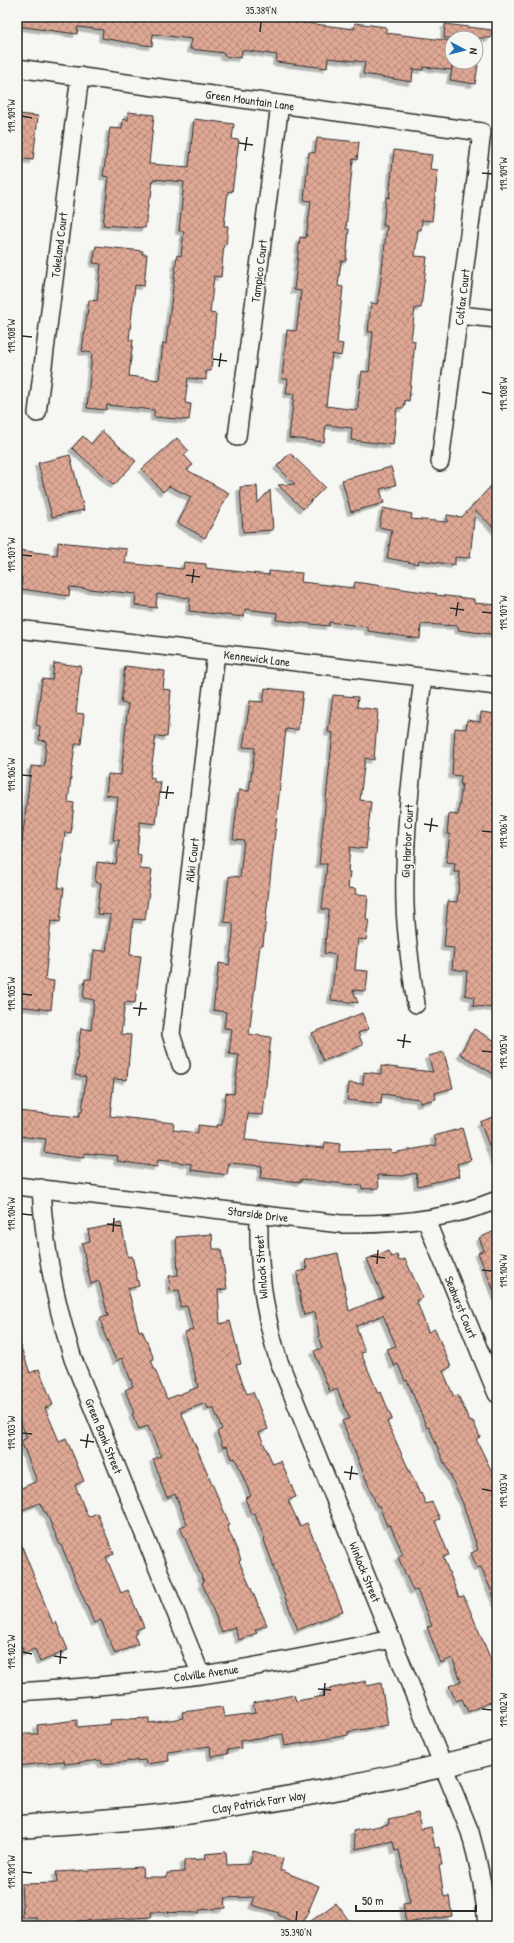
<svg xmlns="http://www.w3.org/2000/svg" width="514" height="1943" font-family="'Patrick Hand',sans-serif">
	<defs>
		<pattern id="building-cross-hatch" width="8" height="8" patternUnits="userSpaceOnUse"><rect width="8" height="8" fill="#dfa895"/><path d="M0 0l8 8M0 8l8-8" fill="none" stroke="#b5897a"/></pattern>
		<filter id="shadow"><feDropShadow dx="-3.5" dy="3.5" stdDeviation="0" flood-color="#0004"/></filter>
	</defs>
	<rect width="100%" height="100%" fill="#f6f6f2"/>
	<filter id="ink" filterUnits="userSpaceOnUse"><feTurbulence type="fractalNoise" baseFrequency=".025" numOctaves="2"/><feDisplacementMap in="SourceGraphic" scale="8" xChannelSelector="R" yChannelSelector="G"/><feConvolveMatrix kernelMatrix="1 2 1 2 8 2 1 2 1" color-interpolation-filters="sRGB"/></filter>
	<g filter="url(#ink)">
		<path fill="url(#building-cross-hatch)" stroke="#2b2b2b" filter="url(#shadow)" d="M17,17H294L300,18L299,22L354,29L355,23L386,27V33L452,41V69L453,62H472V64L478,65L475,84L450,80L452,70L423,67V70L413,69L412,82L363,74L365,62L328,58L327,68L276,62L277,55L242,50L241,58L224,56V53L190,49L192,39L153,34L152,46L131,43L102,38L103,30L78,27L77,34L17,26Z
			M445,24L492,30L491,38H444Z
			M128,112L154,115L149,164L189,167L194,119L234,124L232,139L239,140L232,192L228,191L224,226H228L226,245L224,244L221,277L214,276L210,313L216,314L211,371H206V380L188,378L185,403L191,404L189,420L154,417V410L107,405L106,410L87,408L92,353L82,351L89,300L97,301L101,264L93,263L96,246L143,251L142,254H147L144,286L135,285L129,340H133L129,376L159,380L163,343L166,344L177,255L181,256L184,231H179L184,182L153,179L151,198H149L145,228L103,225L109,177L103,176L110,128L122,129L123,119L128,120Z
			M17,114L38,116L33,160L17,158Z
			M317,138L359,142L357,160L353,159L346,229H349L346,261H341L338,286L343,287L337,343L343,344L341,356L332,354L326,406L357,410L362,371L369,372L373,332H368L371,303L377,304L380,286L387,226H383L386,197L389,198L394,150L432,155L430,169L438,170L432,221L422,220L421,230H418L415,256L427,257L421,308H415L411,340L415,341L409,401L405,400L404,408H397L393,445L351,440L352,428L326,425L324,442L289,438L294,394H286L288,379H282L287,330L296,331L298,318L301,291L294,290L300,237L306,238L311,201L304,200L309,152L315,153Z
			M102,431L136,461L114,485L72,448L83,436L91,444Z
			M177,438L189,451L184,455L193,465L187,470L229,493L205,538L178,523L191,497L169,486L163,492L142,469Z
			M290,453L325,487L303,509L278,485L295,484L277,466Z
			M70,455L84,510L52,517L38,463Z
			M391,467L396,485L380,489L384,503L351,512L342,480Z
			M497,480V531L475,510L470,558L455,557V565L419,560L418,564L387,558L392,530L379,527L383,508L412,514L411,519L447,522V515L462,517Z
			M257,486L258,503L270,490L273,530L243,532L240,487Z
			M58,542L127,549L125,563L183,569L184,562L206,564V568L269,575V571L288,573L289,572L302,573L301,582L354,588L355,582L437,594L436,595L474,599V603L497,605V635L458,630V626L421,624L420,639L368,631V627L329,622V626L276,620L277,613L245,609L244,617L189,611L190,598L157,594L156,608L135,605L136,594L70,587L69,596L21,589L22,577H17V550L57,555Z
			M54,663L81,666L76,713L84,714L81,744H75L68,802L74,803L71,833L65,832L58,888H64L60,922L51,921L45,980L54,981L51,1010L17,1006V938L20,904H17V883L31,766L44,767L46,741L39,740L40,726L36,725L42,679L52,680Z
			M125,666L165,671L163,689L171,690L167,737L156,736L150,777L154,778V782H161L156,824L140,822L137,854L141,855L140,869L152,870L145,920L133,919L130,955L141,956L135,1003L125,1002L121,1034L131,1035L127,1080L114,1079L110,1116L174,1123L173,1130L198,1133V1125L217,1127V1125H222L226,1093L234,1094L239,1055L229,1054L232,1029L224,1028L226,1012L213,1010L219,963L229,965L233,934V923L224,922L229,876L240,877L244,840L233,839L239,790L249,791L255,748L243,747L250,701L263,702L265,688L303,692L298,730L286,729L263,945H260L249,1034L271,1037L263,1115L248,1114L245,1140L324,1148L325,1142L340,1144L339,1152L391,1150L392,1153L437,1145L434,1136L462,1128L471,1160L457,1164L460,1176L418,1186L416,1173L402,1176L378,1175L379,1188L362,1189V1186L301,1179V1182L260,1178L262,1166L229,1163L227,1175L191,1170L192,1164L158,1160L157,1167L117,1161L118,1156L84,1153V1158L65,1156L44,1152L46,1139L17,1136V1111L79,1117L80,1112H82L86,1077L75,1075L77,1058L81,1028L91,1030L94,1000L83,998L85,979H91L94,950L106,951L111,915L97,914L101,883L95,882L97,862L116,864L119,840H113L118,797L106,795L108,774L121,775L128,704L121,703Z
			M333,695L358,697L357,707L378,710L374,760L365,758L360,800L371,802L366,849L350,847L348,872H350L348,888L356,889L355,894L368,895L366,920H369L366,940L358,939L355,970L368,971L366,991L353,990L358,1003L331,1000L336,955L324,953L329,910L322,909L327,864H319L333,733L328,732Z
			M481,712L497,714V811L493,845H496L491,890L497,891V954H494L492,980L497,981V1008L473,1006L474,997L465,995L467,971L452,969L454,948L444,947L448,901L457,902L460,872H454L455,864L446,863L450,834H447L449,814L458,815L462,784H460L461,776L452,775L455,728L466,729L467,720L480,722Z
			M362,1013L369,1029L358,1033L363,1045L323,1061L312,1033Z
			M474,1029L497,1042V1076L460,1054Z
			M444,1052L453,1088L435,1093L436,1099L420,1103L419,1099L382,1094L381,1104L347,1100L349,1083L363,1084L364,1072L381,1074V1066L433,1072L428,1056Z
			M497,1115V1163H496L480,1122Z
			M121,1223L128,1257L132,1256L139,1286L128,1289L139,1331L142,1330L154,1359L151,1360L167,1399L198,1387L184,1332L193,1330L187,1306L180,1307L179,1290L170,1291L169,1276L178,1275L176,1237L212,1234L213,1249H221L227,1289L218,1290L220,1324L230,1321L241,1364L236,1365L247,1394L253,1392L268,1429L259,1433L273,1464L281,1461L296,1497L288,1500L300,1526L307,1523L343,1611L298,1630L273,1567H274L264,1540L265,1539L254,1513L251,1514L245,1498L251,1496L235,1458L232,1459L227,1446L223,1447L217,1432L222,1429L213,1407L208,1409L206,1403L181,1412L230,1525L227,1526L241,1560L239,1561L267,1625L255,1630L257,1633L239,1640L234,1627L222,1632L202,1583L204,1582L180,1527L187,1524L175,1494L167,1498L160,1481L161,1480L153,1459L161,1456L148,1426L139,1429L132,1414L134,1413L125,1390L133,1386L122,1358L116,1361L104,1333L100,1318L108,1316L99,1281L91,1284L87,1268L82,1243L90,1241L88,1230Z
			M497,1230V1298L478,1253L484,1250L479,1238Z
			M388,1251L391,1257L397,1255L399,1261L405,1259L416,1283L423,1298L416,1300L426,1326L428,1332L435,1329L451,1367L443,1371L454,1397L458,1395L470,1422L473,1421L480,1437L476,1439L497,1482V1604L481,1567L477,1568L471,1553L478,1550L463,1504L445,1463H444L429,1427L427,1428L407,1380L405,1381L398,1364L394,1366L387,1349L396,1346L383,1315L356,1326L365,1352L361,1353L378,1393L381,1392L392,1419L387,1422L420,1494L421,1493L426,1504L432,1502L440,1519L435,1521L449,1555L443,1557L459,1597L464,1596L497,1674V1699L468,1712L462,1699L456,1701L449,1686L461,1681L452,1658L441,1663L427,1627L432,1626L417,1590L413,1591L398,1557L403,1554L390,1525L387,1526L379,1506H377L342,1421L349,1418L337,1389L330,1392L320,1367L314,1351L322,1348L318,1336H319L315,1312L304,1315L300,1298L297,1272L307,1270L305,1260L338,1253L349,1311L383,1297L367,1259Z
			M17,1342H19L30,1373L39,1369L53,1405L45,1408L59,1441L66,1438L84,1481L75,1485L88,1517L97,1513L114,1554L106,1557L121,1593L128,1590L144,1627L136,1630L137,1633L134,1635L138,1644L115,1654L101,1620L94,1623L61,1545H60L46,1512H44L40,1503L17,1512V1490L37,1481L21,1441L27,1438L17,1413Z
			M17,1534L53,1624L56,1622L68,1650L40,1662L35,1649L24,1653L17,1636Z
			M366,1681L367,1686L381,1683L388,1725L348,1732L349,1735L285,1746L283,1734L240,1741L241,1748L227,1750L228,1754L211,1757L210,1746L168,1752L169,1761L146,1764L145,1760L102,1764L101,1760L65,1764L64,1761L17,1766V1734H38L37,1725L77,1720V1727L111,1724L110,1720L149,1718V1723L183,1718L182,1712L222,1707L224,1717L255,1713L253,1703L294,1695L296,1701L324,1696L323,1690Z
			M418,1813L421,1829L431,1827L435,1848L439,1847L442,1865H439L444,1897L449,1896L452,1916L406,1923L403,1904L410,1903L399,1850L395,1851L393,1841L356,1849L353,1831L389,1824L388,1819Z
			M253,1851L283,1859L280,1870L319,1886L302,1926L278,1915L279,1913L252,1905L255,1897L224,1898L225,1908L199,1910V1913L151,1912L152,1917L76,1921V1923L37,1925V1918H23L21,1884L57,1883L56,1872L142,1867L143,1877H167V1873L184,1872V1860L206,1859L205,1854L226,1852L227,1865L250,1864Z
			M336,1903L353,1926H304Z"/>
		<g fill="none" stroke-linecap="round" stroke-linejoin="round">
			<g stroke="#2b2b2b" stroke-width="20">
				<path id="street" d="M17,68L482,132L440,462
					M459,315L497,319
					M37,413L80,76
					M237,437L280,104
					M17,629L497,686
					M416,1004C411,971 406,938 405,905C403,829 414,753 423,678
					M181,1065L171,1034L216,653
					M17,1186L341,1224C394,1225 448,1220 497,1200
					M41,1188C44,1249 55,1302 73,1359L201,1675
					M259,1214C258,1266 263,1309 278,1359L470,1832C479,1863 485,1894 487,1926
					M426,1220L497,1394
					M17,1692C79,1688 140,1683 201,1675C266,1666 329,1652 392,1639"/>
			</g>
			<g stroke="#2b2b2b" stroke-width="25">
				<path id="secondary" d="M17,1827C75,1823 134,1820 192,1812C295,1799 397,1778 497,1752"/>
			</g>
			<use href="#street" stroke="#f6f6f2" stroke-width="17"/>
			<use href="#secondary" stroke="#f6f6f2" stroke-width="22"/>
		</g>
	</g>
	<path fill="none" stroke="#2b2b2b" stroke-width="1.5" d="M260,32L261,22M22,116L32,118M239,143L253,145M245,151L247,137M482,173L492,174M22,336L32,337M213,359L227,361M219,367L221,353M482,392L492,394M22,555L32,556M186,575L200,577M192,583L194,569M450,608L464,610M482,612L492,613M456,616L458,602M22,775L32,776M160,792L174,793M166,799L168,786M424,824L438,826M482,831L492,832M430,832L432,818M22,994L32,995M133,1008L147,1009M139,1016L141,1002M397,1040L411,1042M403,1048L405,1034M482,1051L492,1052M22,1214L32,1215M107,1224L121,1226M113,1232L114,1218M371,1256L385,1258M377,1264L378,1250M482,1270L492,1271M22,1433L32,1434M80,1440L94,1442M86,1448L88,1434M344,1472L358,1474M350,1480L352,1466M482,1489L492,1491M22,1652L32,1654M54,1656L67,1658M60,1664L61,1650M318,1689L331,1690M324,1696L325,1683M482,1709L492,1710M22,1872L32,1873M296,1921L297,1911"/>
	<g text-anchor="middle" dominant-baseline="central" stroke-width="3" stroke-linejoin="round" paint-order="stroke">
		<g font-size="12" fill="#2b2b2b" stroke="#f6f6f2">
			<text transform="translate(250 100) rotate(8)">Green Mountain Lane</text>
			<text transform="translate(59 245) rotate(-83)">Tokeland Court</text>
			<text transform="translate(259 271) rotate(-83)">Tampico Court</text>
			<text transform="translate(462 297) rotate(-83)">Colfax Court</text>
			<text transform="translate(257 658) rotate(7)">Kennewick Lane</text>
			<text transform="translate(407 841) rotate(-87)">Gig Harbor Court</text>
			<text transform="translate(192 860) rotate(-83)">Alki Court</text>
			<text transform="translate(258 1214) rotate(7)">Starside Drive</text>
			<text transform="translate(261 1267) rotate(-94)">Winlock Street</text>
			<text transform="translate(461 1307) rotate(68)">Seahurst Court</text>
			<text transform="translate(104 1436) rotate(68)">Green Bank Street</text>
			<text transform="translate(365 1572) rotate(68)">Winlock Street</text>
			<text transform="translate(206 1673) rotate(-8)">Colville Avenue</text>
			<text transform="translate(259 1802) rotate(-9)">Clay Patrick Farr Way</text>
		</g>
	</g>
	<rect width="514" height="1943" fill="none" stroke="#f6f6f2" stroke-width="44"/>
	<g transform="translate(464 50) rotate(97)"><circle r="19" fill="#f6f6f2" stroke="#a5a5a2"/>
	<path d="M0-3L7 15L0 10L-7 15Z" fill="#1f6fb2"/>
	<text y="-6" font-size="11" font-weight="bold" text-anchor="middle" fill="#2b2b2b">N</text>
	</g>
	<path d="M356 1905v6h120v-6" fill="none" stroke="#2b2b2b" stroke-width="2"/>
	<text x="362" y="1905" font-size="12" fill="#2b2b2b" stroke="#f6f6f2" stroke-width="3" paint-order="stroke">50 m</text>
	<rect x="22" y="22" width="470" height="1899" fill="none" stroke="#2b2b2b" stroke-width="1.5"/>
	<g font-size="10" text-anchor="middle" fill="#2b2b2b">
		<text x="261" y="14">35.389°N</text>
		<text transform="translate(11 116) rotate(-90)" y="4">119.109°W</text>
		<text transform="translate(503 174) rotate(-90)" y="4">119.109°W</text>
		<text transform="translate(11 336) rotate(-90)" y="4">119.108°W</text>
		<text transform="translate(503 394) rotate(-90)" y="4">119.108°W</text>
		<text transform="translate(11 555) rotate(-90)" y="4">119.107°W</text>
		<text transform="translate(503 613) rotate(-90)" y="4">119.107°W</text>
		<text transform="translate(11 775) rotate(-90)" y="4">119.106°W</text>
		<text transform="translate(503 832) rotate(-90)" y="4">119.106°W</text>
		<text transform="translate(11 994) rotate(-90)" y="4">119.105°W</text>
		<text transform="translate(503 1052) rotate(-90)" y="4">119.105°W</text>
		<text transform="translate(11 1214) rotate(-90)" y="4">119.104°W</text>
		<text transform="translate(503 1271) rotate(-90)" y="4">119.104°W</text>
		<text transform="translate(11 1433) rotate(-90)" y="4">119.103°W</text>
		<text transform="translate(503 1491) rotate(-90)" y="4">119.103°W</text>
		<text transform="translate(11 1652) rotate(-90)" y="4">119.102°W</text>
		<text transform="translate(503 1710) rotate(-90)" y="4">119.102°W</text>
		<text transform="translate(11 1872) rotate(-90)" y="4">119.101°W</text>
		<text x="296" y="1936">35.390°N</text>
	</g>
</svg>
